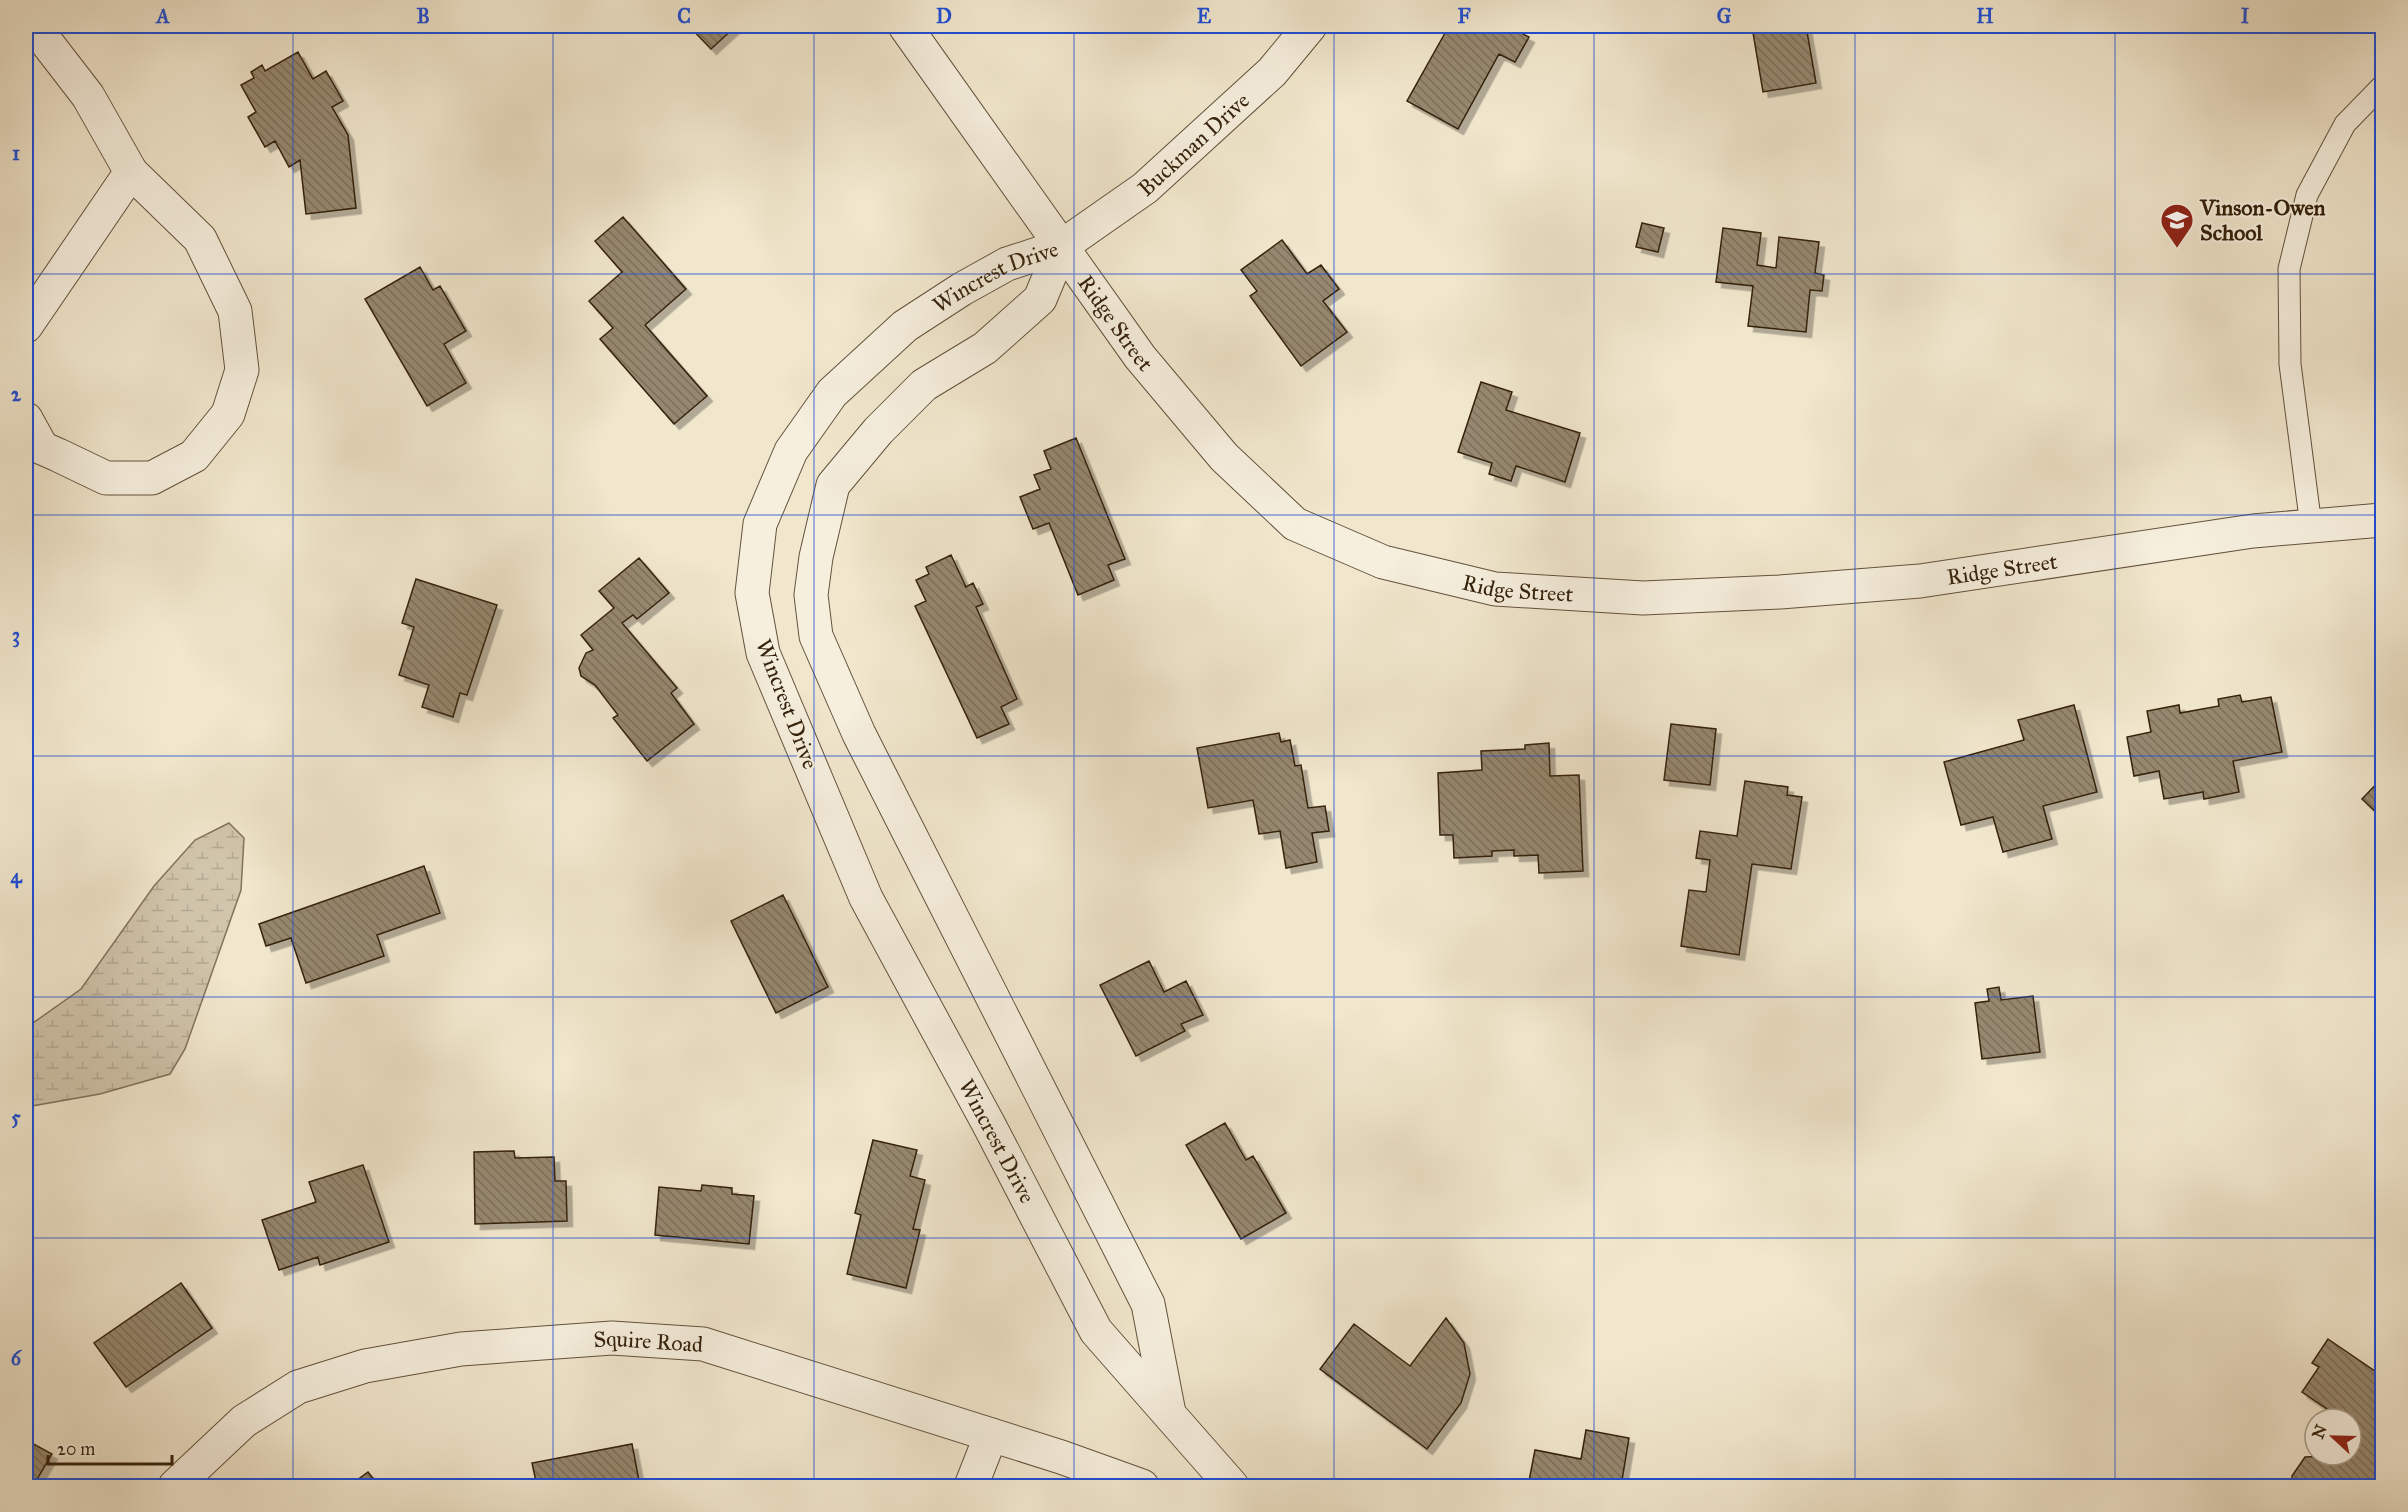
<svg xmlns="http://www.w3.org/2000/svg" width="2408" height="1512" font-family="'IM FELL Great Primer',serif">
	<defs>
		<pattern id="wetland-marsh" width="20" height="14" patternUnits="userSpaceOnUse" patternTransform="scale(1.5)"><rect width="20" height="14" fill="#d1c5ac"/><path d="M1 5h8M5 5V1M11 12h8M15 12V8" fill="none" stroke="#b4a993"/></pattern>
		<pattern id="building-back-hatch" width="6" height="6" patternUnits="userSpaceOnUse" patternTransform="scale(1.5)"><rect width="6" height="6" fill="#968870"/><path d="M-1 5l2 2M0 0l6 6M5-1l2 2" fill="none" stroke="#7b6f5a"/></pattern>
		<filter id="shadow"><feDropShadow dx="5.5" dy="5.5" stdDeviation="0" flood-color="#0004"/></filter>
	</defs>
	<rect width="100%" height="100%" fill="#f1e7cd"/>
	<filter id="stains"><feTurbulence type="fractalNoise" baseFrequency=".00333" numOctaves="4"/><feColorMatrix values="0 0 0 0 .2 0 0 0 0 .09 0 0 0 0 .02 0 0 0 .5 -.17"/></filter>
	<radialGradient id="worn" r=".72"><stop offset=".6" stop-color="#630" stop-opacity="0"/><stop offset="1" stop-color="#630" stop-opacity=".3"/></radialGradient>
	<path fill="url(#wetland-marsh)" stroke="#82735c" stroke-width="1.5" d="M229,823L244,838L241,890L185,1049L170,1074L100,1094L26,1107V1028L81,989L154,886L195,840Z"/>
	<path fill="url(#building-back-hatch)" stroke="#34210b" stroke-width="1.5" filter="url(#shadow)" d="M689,26H736L711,49Z
		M1449,26H1507L1529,37L1515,62L1499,54L1458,129L1407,101Z
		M1761,26H1806L1816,83L1763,92L1752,27Z
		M298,52L313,79L326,71L343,101L332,107L348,135L356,208L306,214L300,160L289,167L275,141L265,147L248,117L256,112L241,85L254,78L251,72L262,65L265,71Z
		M623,217L686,289L645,325L707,396L674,424L600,339L613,328L589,301L622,272L595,241Z
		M1642,223L1664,228L1658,252L1636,247Z
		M1723,228L1761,233L1757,265L1776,268L1779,237L1819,242L1815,273L1824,275L1822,291L1810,290L1806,332L1748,326L1753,286L1716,282Z
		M1282,240L1307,274L1321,265L1339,289L1323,301L1347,332L1301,366L1250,296L1257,291L1241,270Z
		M420,267L433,290L440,286L466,331L444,344L466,383L427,406L365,299Z
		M1481,382L1512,392L1506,410L1580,433L1565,482L1516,466L1511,481L1489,474L1492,463L1458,452Z
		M1076,438L1125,559L1108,565L1114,580L1078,595L1049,523L1033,529L1020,497L1040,489L1034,475L1051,469L1044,451Z
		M951,555L966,587L973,583L983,604L976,607L1017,699L1001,707L1009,724L977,738L915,606L926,601L916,580L929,574L926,567Z
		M639,558L669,593L637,619L633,615L622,623L677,688L671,693L694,724L647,761L613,718L618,715L595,685L581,676L579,668L586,653L593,650L581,635L614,608L599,591Z
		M416,579L497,605L467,695L460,693L453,717L422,707L429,685L399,675L414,627L402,623Z
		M2240,695L2242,702L2271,697L2282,752L2233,761L2239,792L2204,799L2203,792L2164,799L2159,771L2134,776L2127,737L2151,732L2147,711L2179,705L2180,713L2219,706L2218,699Z
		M2074,705L2097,792L2043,806L2052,839L2003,852L1993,817L1961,825L1944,762L2024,740L2018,720Z
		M1671,724L1716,729L1710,785L1664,780Z
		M1279,733L1281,742L1290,740L1295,766L1301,765L1308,808L1325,806L1329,831L1312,833L1317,862L1286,868L1280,831L1259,834L1253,800L1208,808L1197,748Z
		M1549,743L1550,776L1579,775L1583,871L1539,873L1538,855L1514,856V850L1492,851V856L1454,858L1453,835H1440L1438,773L1482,770L1481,751L1525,749V745Z
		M2382,778V818L2362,799Z
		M1745,781L1788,787L1787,795L1802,797L1791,869L1752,864L1739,955L1681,946L1689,890L1706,892L1710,860L1696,858L1700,831L1737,836Z
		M424,866L440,913L377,935L384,956L306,983L291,938L266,946L259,924Z
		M783,895L828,987L776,1013L731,921Z
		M1149,961L1164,992L1186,981L1203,1015L1181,1024L1185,1031L1136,1056L1100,985Z
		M1999,987L2001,1000L2033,996L2040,1052L1982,1059L1975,1003L1989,1001L1987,989Z
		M1225,1123L1246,1160L1253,1156L1286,1213L1241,1239L1186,1145Z
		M873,1140L917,1150L910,1176L925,1180L913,1229L920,1230L906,1288L847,1274L861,1215L855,1213Z
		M514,1151L515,1158L554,1157L555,1181H566L567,1221L475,1224L474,1152Z
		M363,1165L389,1242L320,1265L318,1257L279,1270L262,1220L316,1202L309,1182Z
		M702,1185L732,1188V1194L754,1196L749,1244L655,1235L659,1187L701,1191Z
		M181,1283L212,1328L126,1387L94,1343Z
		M1446,1318L1464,1343L1470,1374L1461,1403L1427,1449L1320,1369L1354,1324L1410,1366Z
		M2328,1339L2382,1376V1486H2293L2292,1476L2305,1457L2351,1455V1419H2342L2302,1392L2319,1367L2312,1363Z
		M1586,1430L1629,1438L1621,1486H1528L1535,1450L1581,1459Z
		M26,1440L52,1454L33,1486H26Z
		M632,1444L640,1486H537L532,1463Z
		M368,1472L379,1486H349Z"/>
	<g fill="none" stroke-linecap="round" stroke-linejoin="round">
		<g stroke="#63523c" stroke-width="23">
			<path id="service" d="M2311,526L2290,364L2289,269L2307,195L2345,124L2382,86"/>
		</g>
		<g stroke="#63523c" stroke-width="35">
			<g id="minor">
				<path d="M1062,246L1040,299L985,348L924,385L878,431L833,485L816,557L811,595L816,636L859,734L1148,1304L1169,1413"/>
				<path d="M26,326L131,172"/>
				<path d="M26,419L42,448L58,455L106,478H152L194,456L228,414L242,370L235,311L200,239L131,172L88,96L34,26"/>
				<path id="s1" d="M175,1486L244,1421L298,1387L365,1366L461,1349L612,1338L703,1344L1061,1457L1142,1486"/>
				<path d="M971,1486L991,1435"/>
				<path id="s2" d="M1232,1486L1096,1331L988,1123L866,898L763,653L752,593L760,524L791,451L832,393L905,326L962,289L1007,264L1062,246L1145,188L1272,72L1310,26"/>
			</g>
		</g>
		<g stroke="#63523c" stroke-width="35">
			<g id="tertiary">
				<path id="s3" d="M905,26L1140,357L1224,457L1295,524L1383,562L1495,589L1643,598L1780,592L1920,581L2253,531L2382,520"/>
			</g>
		</g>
		<use href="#service" stroke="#f6efde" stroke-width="21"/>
		<use href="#minor" stroke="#f6efde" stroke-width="33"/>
		<use href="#tertiary" stroke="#f6efde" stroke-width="33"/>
	</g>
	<path fill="none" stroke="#1d4ed8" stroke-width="1.5" stroke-opacity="0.55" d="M293,26V1486M553,26V1486M814,26V1486M1074,26V1486M1334,26V1486M1594,26V1486M1855,26V1486M2115,26V1486M26,274H2382M26,515H2382M26,756H2382M26,997H2382M26,1238H2382"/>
	<defs>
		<g id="school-pin" transform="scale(1.725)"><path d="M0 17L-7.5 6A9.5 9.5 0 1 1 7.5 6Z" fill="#8f2418" stroke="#f6efde"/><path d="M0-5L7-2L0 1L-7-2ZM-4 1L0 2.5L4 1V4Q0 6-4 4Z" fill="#fff"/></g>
	</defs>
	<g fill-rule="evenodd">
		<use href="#school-pin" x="2177" y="220"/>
	</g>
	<g text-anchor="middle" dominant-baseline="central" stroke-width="4.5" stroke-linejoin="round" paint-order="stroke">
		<g font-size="22" fill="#34210b" stroke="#f6efde">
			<text stroke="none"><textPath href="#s2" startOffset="1686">Buckman Drive</textPath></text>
			<text stroke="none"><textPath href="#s2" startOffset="1446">Wincrest Drive</textPath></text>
			<text stroke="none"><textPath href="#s3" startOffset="364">Ridge Street</textPath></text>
			<text stroke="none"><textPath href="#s3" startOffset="1354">Ridge Street</textPath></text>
			<text stroke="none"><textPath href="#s3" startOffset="868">Ridge Street</textPath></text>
			<text transform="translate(787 704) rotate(69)">Wincrest Drive</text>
			<text transform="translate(997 1141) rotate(62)">Wincrest Drive</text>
			<text stroke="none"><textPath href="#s1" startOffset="514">Squire Road</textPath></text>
		</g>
		<g font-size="22" font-weight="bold" fill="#34210b" stroke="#f6efde" text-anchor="start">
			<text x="2200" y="207">Vinson-Owen<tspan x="2200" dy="25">School</tspan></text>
		</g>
	</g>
	<rect width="2408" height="1512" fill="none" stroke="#f1e7cd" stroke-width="66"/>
	<g transform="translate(2333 1437) rotate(292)"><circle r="28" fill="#f6efde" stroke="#a89d8a" stroke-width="1.5"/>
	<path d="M0-4.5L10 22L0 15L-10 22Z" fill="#8f2418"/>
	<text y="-9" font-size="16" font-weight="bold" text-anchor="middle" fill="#34210b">N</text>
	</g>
	<path d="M48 1455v9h124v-9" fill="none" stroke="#34210b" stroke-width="3"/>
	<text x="57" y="1455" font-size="18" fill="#34210b" stroke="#f6efde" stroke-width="4.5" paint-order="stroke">20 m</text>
	<rect x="33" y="33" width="2342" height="1446" fill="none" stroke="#1d4ed8" stroke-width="2"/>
	<g font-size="20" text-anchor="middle" font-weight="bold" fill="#1d4ed8">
		<text x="163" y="23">A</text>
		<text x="423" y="23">B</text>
		<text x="684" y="23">C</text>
		<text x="944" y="23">D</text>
		<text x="1204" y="23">E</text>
		<text x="1464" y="23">F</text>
		<text x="1724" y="23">G</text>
		<text x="1985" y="23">H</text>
		<text x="2245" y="23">I</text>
		<text x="16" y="160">1</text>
		<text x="16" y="401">2</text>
		<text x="16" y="642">3</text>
		<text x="16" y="883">4</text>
		<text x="16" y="1124">5</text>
		<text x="16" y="1365">6</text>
	</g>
	<rect width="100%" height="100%" filter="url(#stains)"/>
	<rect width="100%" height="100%" fill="url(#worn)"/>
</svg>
